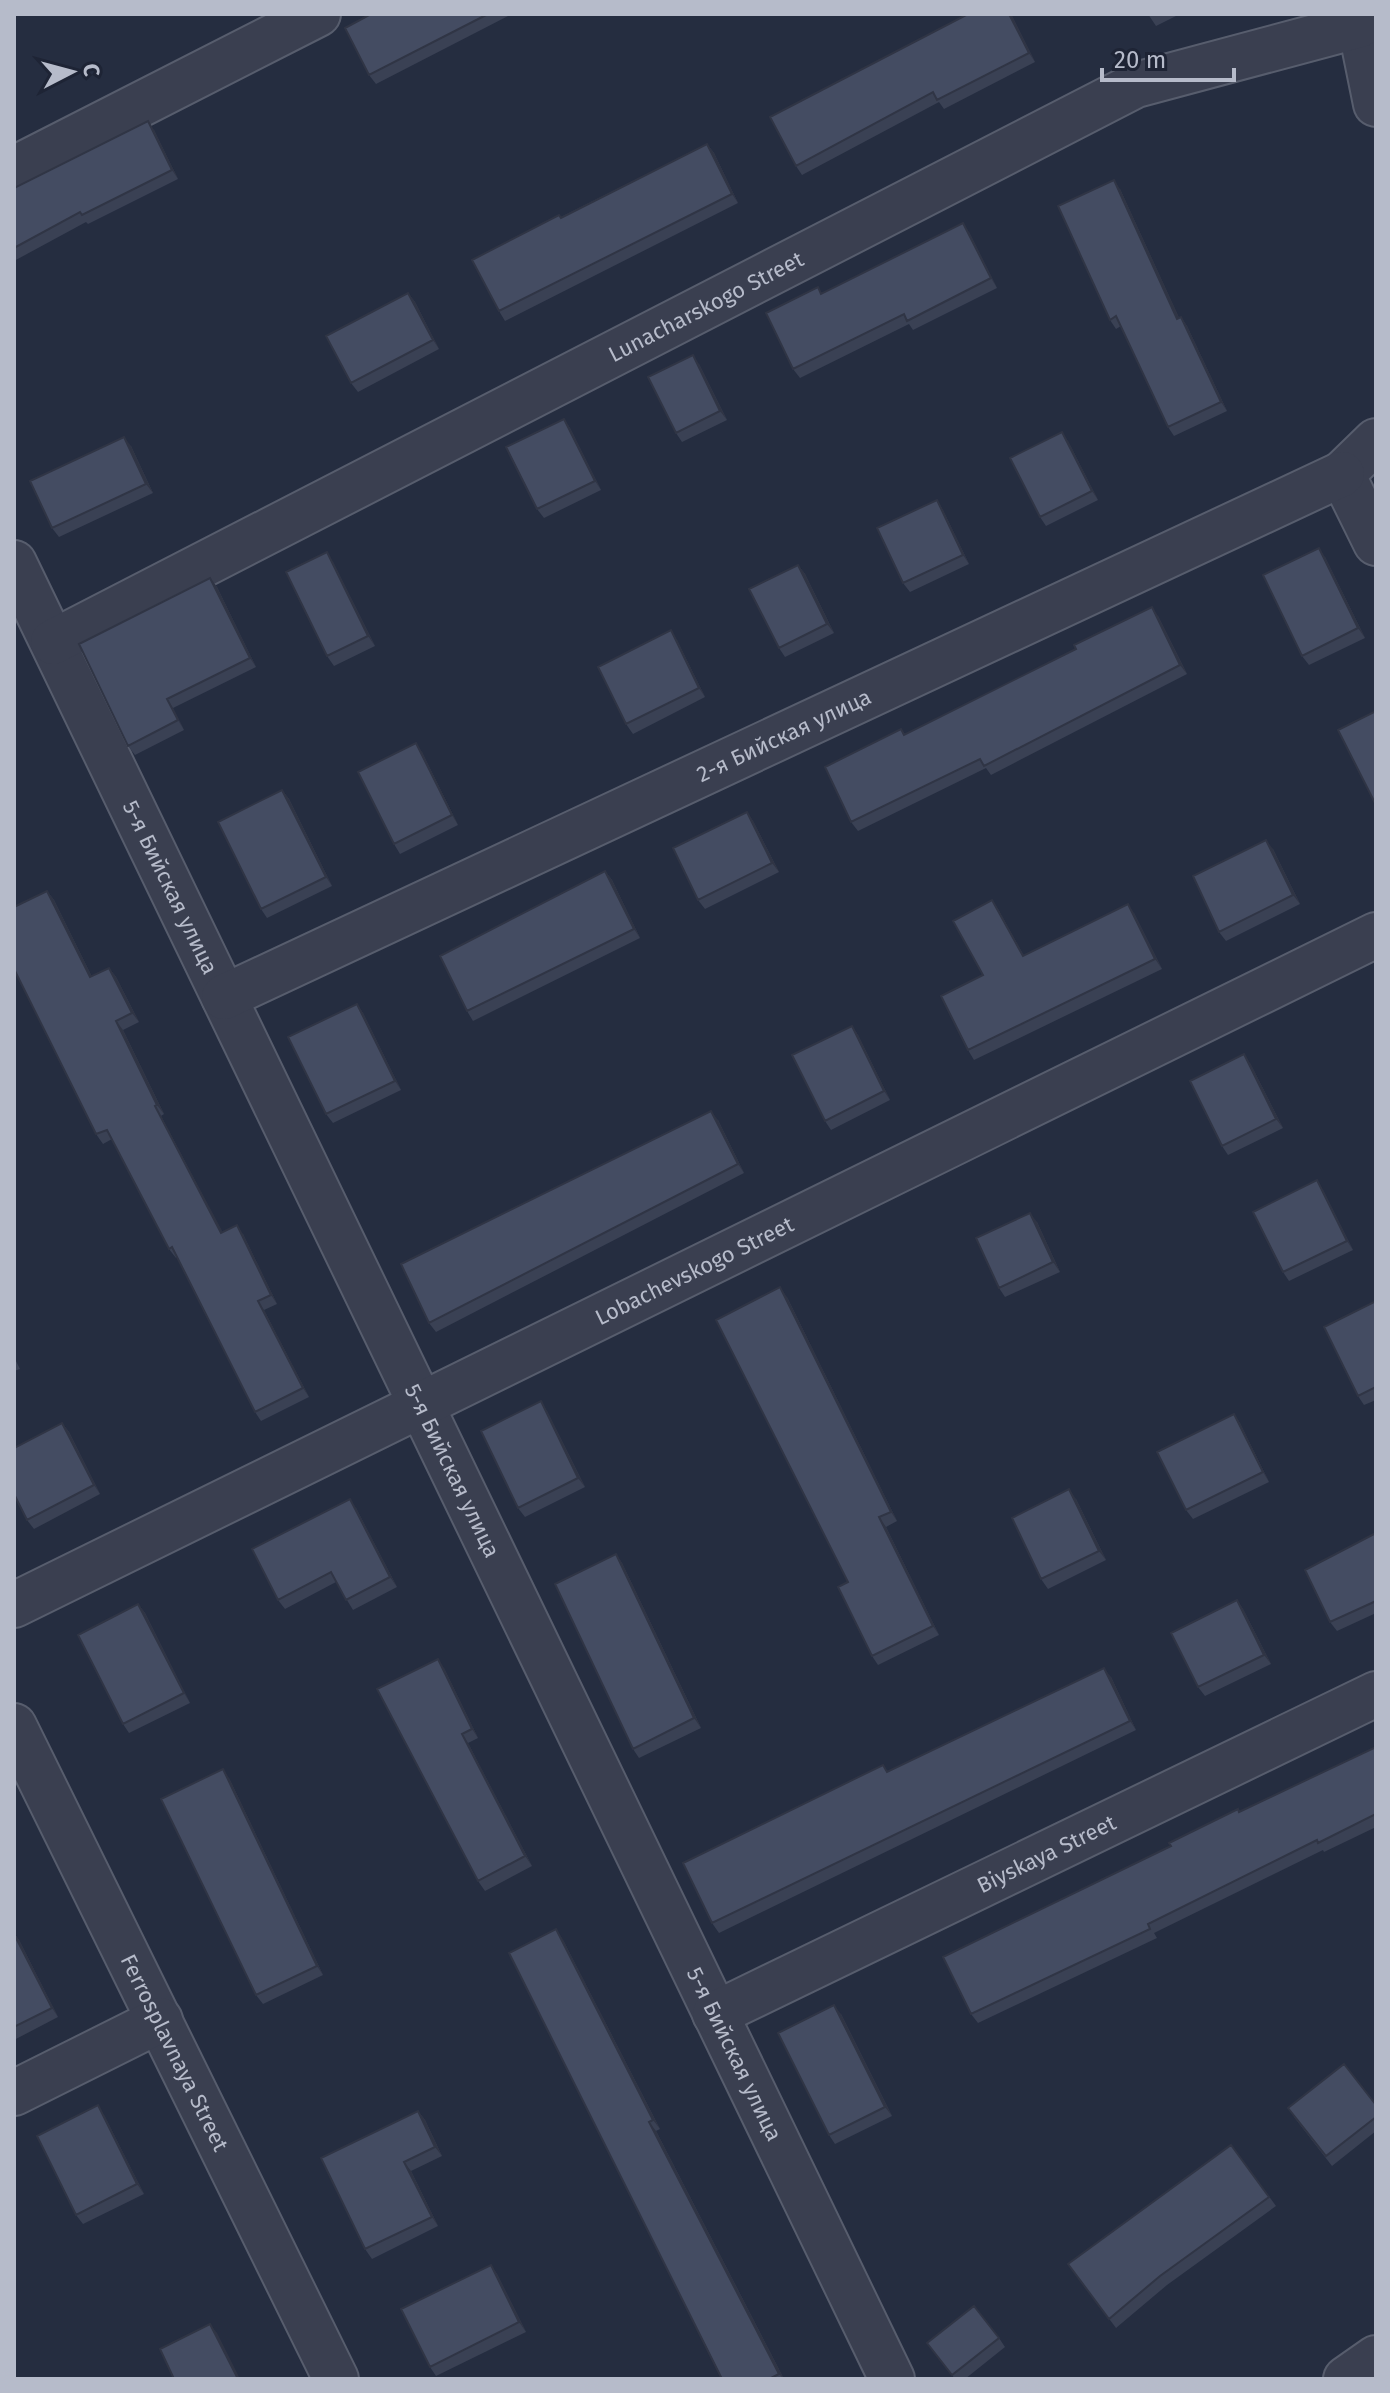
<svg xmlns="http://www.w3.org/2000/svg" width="1390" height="2393" font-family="'Fira Sans',sans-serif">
	<rect width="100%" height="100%" fill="#252d40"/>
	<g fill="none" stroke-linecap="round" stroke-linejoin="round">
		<g stroke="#575d6d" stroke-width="48">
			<g id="minor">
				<path d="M1360,25L1376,104"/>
				<path d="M14,169L318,14"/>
				<path d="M1376,441L1342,474L1376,543"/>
				<path id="s1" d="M14,563L892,2379"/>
				<path id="s2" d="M53,642L1136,85L1360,25L1374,14"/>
				<path id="s3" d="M224,997L1342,474"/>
				<path id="s4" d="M14,1605L1376,935"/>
				<path id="s5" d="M14,1726L336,2379"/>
				<path id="s6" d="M715,2014L1376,1694"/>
				<path d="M14,2093L160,2020"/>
				<path d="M1346,2379L1376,2358"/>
			</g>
		</g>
		<use href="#minor" stroke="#3a3f50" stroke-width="44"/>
	</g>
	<path fill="#3a4154" d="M371,14H512L376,84L369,75Z
		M1011,14L1035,62L944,109L939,102L802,175L796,166Z
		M1148,14H1180L1156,26Z
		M154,130L178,179L88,224L86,222L14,261V188Z
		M707,144L714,153L738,203L505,321L499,311L561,217Z
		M1120,189L1179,318L1181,317L1187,326L1227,411L1174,436L1168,427L1121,326L1116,329L1110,320Z
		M969,232L997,288L913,330L909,324L800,378L793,369L822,293Z
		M408,293L415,302L439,349L358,392L351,383Z
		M699,364L727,420L682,442L676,433Z
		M564,419L570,428L601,490L544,518L537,509Z
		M1068,441L1098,500L1046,526L1040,517Z
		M131,446L153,493L59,537L52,528Z
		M937,500L943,510L969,564L910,592L903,583Z
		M1325,557L1365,638L1309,665L1302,656Z
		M333,562L375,646L334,666L327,656Z
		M798,565L805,574L834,633L785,657L779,648Z
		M210,578L217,587L256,667L173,708L184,730L135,755L128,746Z
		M1158,616L1187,674L991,775L986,768L858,831L851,822L901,729L905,734Z
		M677,640L705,697L633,734L626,724Z
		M422,752L458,825L400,854L394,844Z
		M282,790L289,799L332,886L267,918L261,909Z
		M747,812L753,821L779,872L705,909L698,900Z
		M1273,849L1300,904L1226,941L1219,932Z
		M605,871L612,880L640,938L473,1021L467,1011Z
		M47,891L54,900L92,977L109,968L116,977L139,1022L123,1030L164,1114L161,1116L222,1232L243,1234L277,1304L264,1310L309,1397L261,1421L255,1412L177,1257L176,1258L169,1249L112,1139L103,1144L96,1134Z
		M992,900L998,909L1024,956L1134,913L1162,969L974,1060L968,1050L983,975Z
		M357,1004L363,1013L401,1090L333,1123L326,1114Z
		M852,1026L858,1035L890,1100L831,1130L825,1121Z
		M1250,1063L1283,1128L1228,1155L1222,1146Z
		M718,1120L744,1173L436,1332L429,1323Z
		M1323,1190L1353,1250L1289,1281L1283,1272Z
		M1037,1222L1060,1272L1005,1297L999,1288Z
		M787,1297L897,1521L886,1527L939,1635L878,1665L872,1656L848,1582Z
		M1376,1301V1400L1364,1405L1358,1396Z
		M14,1357L20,1369L14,1371Z
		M547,1411L585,1487L525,1517L518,1508Z
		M1234,1414L1240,1423L1269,1482L1193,1519L1186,1510Z
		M62,1423L69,1432L100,1494L34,1529L27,1520Z
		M1076,1499L1106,1560L1048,1589L1041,1579Z
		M356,1508L397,1587L353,1610L336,1582L285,1609L278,1600Z
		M1376,1533V1613L1337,1631L1330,1622Z
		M616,1554L622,1563L701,1728L639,1758L633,1749Z
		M1237,1600L1243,1609L1271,1664L1205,1696L1198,1687Z
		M138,1604L145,1613L190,1703L129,1733L123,1724Z
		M444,1668L478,1738L468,1743L532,1866L485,1891L478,1881Z
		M1111,1677L1136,1730L719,1933L712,1923L888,1772Z
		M1376,1747V1827L1324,1852L1323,1850L1154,1933L1157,1938L978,2023L971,2014L1240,1812Z
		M229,1778L323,1975L263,2004L256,1995Z
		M14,1933L19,1940L58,2017L14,2040Z
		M562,1938L660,2129L656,2131L784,2379H722Z
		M841,2014L892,2116L835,2144L829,2135Z
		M1376,2105V2131L1332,2166L1294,2117Z
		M418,2111L425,2120L442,2156L411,2171L438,2226L372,2259L365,2249Z
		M104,2115L144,2194L83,2224L76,2215Z
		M1231,2145L1276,2206L1167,2285L1116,2328L1068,2264Z
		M491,2265L497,2274L526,2332L436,2376L430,2367Z
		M999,2338L1005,2347L965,2379H955L927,2343Z"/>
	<path fill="#303545" d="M1009,14H1011L1035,62L1029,53Z
		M148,121L154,130L178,179L172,170Z
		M707,144L714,153L738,203L732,194Z
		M1114,180L1120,189L1184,328L1177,319Z
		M963,223L969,232L997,288L991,278Z
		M408,293L415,302L439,349L433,340Z
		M1181,317L1187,326L1227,411L1221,402Z
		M693,355L699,364L727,420L720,411Z
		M564,419L570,428L601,490L595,481Z
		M1062,432L1068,441L1098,500L1092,491Z
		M124,437L131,446L153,493L146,484Z
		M937,500L943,510L969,564L963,555Z
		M1319,548L1325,557L1365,638L1358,628Z
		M327,552L333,562L375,646L368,636Z
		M798,565L805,574L834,633L827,624Z
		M210,578L217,587L256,667L250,658Z
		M1152,607L1158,616L1187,674L1180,665Z
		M671,630L677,640L705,697L699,688Z
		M167,699L173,708L184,730L178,720Z
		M416,743L422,752L458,825L452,815Z
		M282,790L289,799L332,886L326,877Z
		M747,812L753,821L779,872L772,863Z
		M1266,840L1273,849L1300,904L1293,895Z
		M605,871L612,880L640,938L634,929Z
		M47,891L54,900L97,987L90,977Z
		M992,900L998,909L1029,966L1023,956Z
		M1128,904L1134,913L1162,969L1155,959Z
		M109,968L116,977L139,1022L132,1013Z
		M357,1004L363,1013L401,1090L395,1081Z
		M116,1021L123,1030L164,1114L157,1105Z
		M852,1026L858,1035L890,1100L884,1091Z
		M1244,1054L1250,1063L1283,1128L1276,1119Z
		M155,1106L161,1116L228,1242L221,1233Z
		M711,1111L718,1120L744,1173L738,1164Z
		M1317,1180L1323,1190L1353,1250L1347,1241Z
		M1030,1213L1037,1222L1060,1272L1053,1262Z
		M237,1225L243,1234L277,1304L271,1295Z
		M780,1287L787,1297L897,1521L891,1512Z
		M258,1301L264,1310L309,1397L303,1388Z
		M541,1401L547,1411L585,1487L578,1478Z
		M1234,1414L1240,1423L1269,1482L1263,1472Z
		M62,1423L69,1432L100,1494L94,1485Z
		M1069,1489L1076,1499L1106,1560L1099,1551Z
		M350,1499L356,1508L397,1587L390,1577Z
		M879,1517L886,1527L939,1635L933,1626Z
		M616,1554L622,1563L701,1728L694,1718Z
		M1237,1600L1243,1609L1271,1664L1264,1655Z
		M138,1604L145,1613L190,1703L184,1693Z
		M438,1659L444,1668L478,1738L472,1729Z
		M1104,1668L1111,1677L1136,1730L1130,1721Z
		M462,1734L468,1743L532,1866L525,1856Z
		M223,1769L229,1778L323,1975L317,1966Z
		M556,1929L562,1938L660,2129L653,2120Z
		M14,1933L19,1940L58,2017L52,2008Z
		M834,2005L841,2014L892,2116L885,2107Z
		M98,2105L104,2115L144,2194L137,2184Z
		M418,2111L425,2120L442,2156L435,2147Z
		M649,2122L656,2131L784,2379L779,2374Z
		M404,2162L411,2171L438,2226L432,2217Z
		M491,2265L497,2274L526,2332L519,2322Z
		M210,2324L217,2333L240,2379H238Z"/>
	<path fill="#444c62" stroke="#303545" stroke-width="2" d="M371,14H488L369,75L345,28Z
		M968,14H1009L1029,53L937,100L933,92L796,166L770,117Z
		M148,121L172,170L82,215L80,212L14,248V188Z
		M707,144L732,194L499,311L472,260L559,215L561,218Z
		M1114,180L1177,319L1181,317L1221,402L1168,427L1116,316L1110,320L1058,206Z
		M963,223L991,278L907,321L904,314L793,369L766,313L818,287L821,294Z
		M408,293L433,340L351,383L326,336Z
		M693,355L720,411L676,433L648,377Z
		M564,419L595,481L537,509L506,447Z
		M1062,432L1092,491L1040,517L1010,458Z
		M124,437L146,484L52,528L30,481Z
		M937,500L963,555L903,583L877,528Z
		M1319,548L1358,628L1302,656L1263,575Z
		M327,552L368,636L327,656L286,572Z
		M798,565L827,624L779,648L749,589Z
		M210,578L250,658L167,699L178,720L128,746L79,644Z
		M1152,607L1180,665L984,766L980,759L851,822L825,767L901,729L904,735L1076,649L1074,645Z
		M671,630L699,688L626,724L598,667Z
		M1376,711V805L1338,730Z
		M416,743L452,815L394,844L358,772Z
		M282,790L326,877L261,909L218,822Z
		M747,812L772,863L698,900L673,848Z
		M1266,840L1293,895L1219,932L1193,876Z
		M605,871L634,929L467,1011L440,956Z
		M47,891L90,977L109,968L132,1013L116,1021L157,1105L155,1106L221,1233L237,1225L271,1295L258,1301L303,1388L255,1412L172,1247L169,1249L107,1130L96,1134L14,969V907Z
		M992,900L1023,956L1128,904L1155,959L968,1050L941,996L983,975L953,921Z
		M357,1004L395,1081L326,1114L288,1037Z
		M852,1026L884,1091L825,1121L792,1055Z
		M1244,1054L1276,1119L1222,1146L1190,1081Z
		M711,1111L738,1164L429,1323L401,1264Z
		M1317,1180L1347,1241L1283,1272L1253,1212Z
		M1030,1213L1053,1262L999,1288L976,1238Z
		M780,1287L891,1512L879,1517L933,1626L872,1656L838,1587L848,1582L716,1320Z
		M1376,1301V1387L1358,1396L1324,1327Z
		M541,1401L578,1478L518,1508L481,1431Z
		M1234,1414L1263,1472L1186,1510L1157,1452Z
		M62,1423L94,1485L27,1520L14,1494V1448Z
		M1069,1489L1099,1551L1041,1579L1012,1518Z
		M350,1499L390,1577L346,1600L331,1572L278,1600L252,1549Z
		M1376,1533V1601L1330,1622L1305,1570Z
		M616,1554L694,1718L633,1749L555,1584Z
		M1237,1600L1264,1655L1198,1687L1171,1633Z
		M138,1604L184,1693L123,1724L78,1635Z
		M438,1659L472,1729L462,1734L525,1856L478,1881L377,1689Z
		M1104,1668L1130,1721L712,1923L683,1863L883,1765L887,1772Z
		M1376,1747V1814L1318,1843L1317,1840L1148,1924L1150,1929L971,2014L943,1957L1171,1846L1169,1843L1238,1809L1239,1812Z
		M223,1769L317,1966L256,1995L161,1799Z
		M556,1929L653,2120L649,2122L779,2374L769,2379H722L509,1953Z
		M14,1934L52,2008L14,2027Z
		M834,2005L885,2107L829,2135L778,2033Z
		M1344,2064L1376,2105V2117L1326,2156L1288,2108Z
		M98,2105L137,2184L76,2215L37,2136Z
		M418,2111L435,2147L404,2162L432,2217L365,2249L321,2158Z
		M1231,2145L1269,2197L1160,2276L1109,2319L1068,2264Z
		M491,2265L519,2322L430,2367L401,2309Z
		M974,2306L999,2338L952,2375L927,2343Z
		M210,2324L238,2379H174L160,2349Z"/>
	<g text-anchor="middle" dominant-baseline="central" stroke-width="8" stroke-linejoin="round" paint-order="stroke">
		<g font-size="22" fill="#b6bbca" stroke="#1e2435">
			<text stroke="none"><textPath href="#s2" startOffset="734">Lunacharskogo Street</textPath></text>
			<text stroke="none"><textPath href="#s3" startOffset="618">2-я Бийская улица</textPath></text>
			<text stroke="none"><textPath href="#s1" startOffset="360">5-я Бийская улица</textPath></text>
			<text stroke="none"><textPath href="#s4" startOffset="758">Lobachevskogo Street</textPath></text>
			<text stroke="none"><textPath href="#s1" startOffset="1008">5-я Бийская улица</textPath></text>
			<text stroke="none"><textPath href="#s6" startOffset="368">Biyskaya Street</textPath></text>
			<text stroke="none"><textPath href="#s5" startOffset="364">Ferrosplavnaya Street</textPath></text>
			<text stroke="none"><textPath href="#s1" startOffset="1656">5-я Бийская улица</textPath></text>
		</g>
	</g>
	<rect width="1390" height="2393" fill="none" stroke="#b6bbca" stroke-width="32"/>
	<g transform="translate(72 72) rotate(84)" stroke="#1e2435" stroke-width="6" paint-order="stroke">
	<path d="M0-6L14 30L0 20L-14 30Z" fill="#b6bbca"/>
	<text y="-12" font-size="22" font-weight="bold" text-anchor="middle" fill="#b6bbca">С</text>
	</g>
	<path d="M1102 68v12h132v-12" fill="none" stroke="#b6bbca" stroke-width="4"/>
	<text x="1114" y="68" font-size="24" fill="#b6bbca" stroke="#1e2435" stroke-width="6" paint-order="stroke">20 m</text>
</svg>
